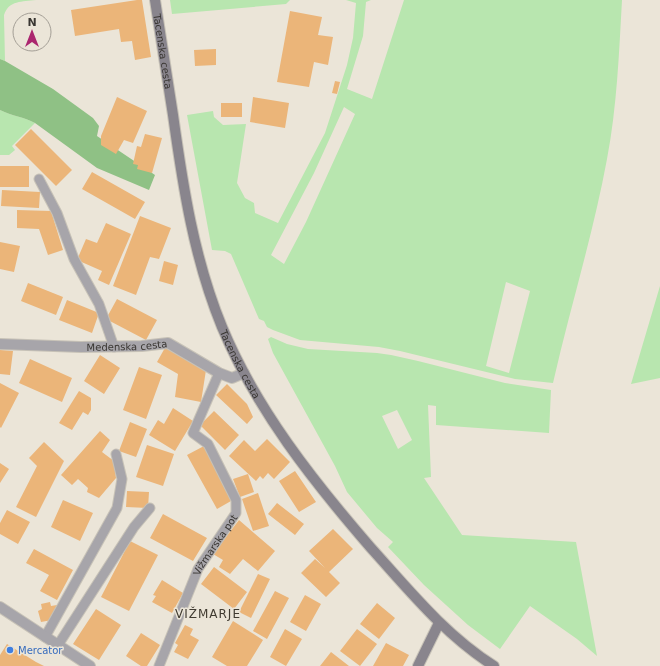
<svg xmlns="http://www.w3.org/2000/svg" width="660" height="666" font-family="'DejaVu Sans',sans-serif">
	<rect width="100%" height="100%" fill="#ebe5d8"/>
	<path fill="#b8e6af" fill-rule="evenodd" d="M0,0H36C22,2 9,0 4,15L5,61L0,59Z
		M170,0H290L286,4L172,14Z
		M346,0H371L366,2L363,36L347,89L372,99L404,0H622C619,53 617,107 607,159C593,235 570,308 553,383L515,379L400,351L379,347L300,340L273,330L267,327L264,321L259,319L231,254L225,251L212,250L187,115L213,111L214,117L223,125L246,124L237,183L245,198L254,203L255,213L278,223L325,133L347,65L353,38L356,3ZM344,107L355,114L306,222L284,264L271,255L314,173ZM506,282L530,291L509,373L486,366Z
		M0,110C12,116 24,117 35,123L12,146L15,150L9,155H0Z
		M660,286V378L631,384Z
		M271,337L287,344L308,349L377,353L391,355L418,361L505,383L551,390L549,433L436,425V406L428,405L431,477L424,478L462,535L576,542L597,656L577,639L530,606L500,649L468,625L424,585L388,547L393,542L377,528L347,492L335,466L273,353L268,339ZM397,410L412,440L398,449L382,416Z"/>
	<path fill="#8fc185" d="M0,59L5,61L53,89L93,118L99,126L97,136L155,175L149,190L97,168L35,123C24,117 12,116 0,110Z"/>
	<path fill="#ebb579" d="M137,0H142L151,57L135,60L132,41L121,42L119,29L75,36L71,10Z
		M290,11L322,17L318,35L333,37L328,65L314,62L309,87L277,82Z
		M216,49V65L195,66L194,50Z
		M335,81L340,82L337,94L332,93Z
		M117,97L147,111L133,143L124,140L116,154L101,145V136Z
		M253,97L289,103L285,128L250,122Z
		M221,103H242V117H221Z
		M31,129L72,170L56,186L15,145Z
		M145,134L162,138L152,173L137,169L138,165L133,164L137,146L141,147Z
		M0,166H29V187H0Z
		M92,172L145,202L135,219L82,189Z
		M2,190L40,192L39,208L1,206Z
		M17,210L51,211L63,250L48,255L39,229L17,228Z
		M140,216L171,228L159,259L150,257L136,295L113,286Z
		M106,223L131,234L109,285L98,280L102,271L77,260L86,239L97,243Z
		M0,242L20,246L14,272L0,269Z
		M164,261L178,265L173,285L159,281Z
		M28,283L63,297L56,315L21,301Z
		M117,299L157,320L146,340L106,319Z
		M67,300L99,313L92,333L59,320Z
		M166,346L206,370L201,402L175,397L178,374L157,362Z
		M0,350L13,351L10,375L0,374Z
		M100,355L120,368L104,394L84,381Z
		M30,359L72,378L62,402L19,383Z
		M139,367L162,375L146,419L123,410Z
		M0,383L19,393L1,428L0,427Z
		M227,384L247,404L253,417L247,424L216,395Z
		M79,391L91,398V410L88,415L83,412L72,430L59,423Z
		M173,408L193,421L175,451L149,435L158,420L164,424Z
		M214,411L239,435L225,450L200,425Z
		M130,422L147,429L136,457L119,451Z
		M100,431L110,440L102,452L114,461L116,478L99,498L87,492L88,488L78,479L72,485L61,475Z
		M267,439L290,462L274,479L268,473L263,479L260,476L256,481L229,456L244,440L255,451Z
		M44,442L64,461L36,517L16,507L37,466L29,458Z
		M147,445L174,454L163,486L136,477Z
		M204,446L231,501L217,509L187,455Z
		M0,463L9,469L0,483Z
		M295,471L316,502L299,512L279,481Z
		M248,474L254,492L240,497L233,479Z
		M127,491L149,492L148,508L126,507Z
		M258,493L269,526L253,531L242,499Z
		M63,500L93,513L80,541L51,527Z
		M277,503L304,524L295,535L268,514Z
		M7,510L30,522L18,544L0,534V523Z
		M163,514L207,538L193,561L150,538Z
		M239,520L275,551L258,571L243,559L230,574L219,567L223,560L213,554Z
		M333,529L353,549L329,572L340,583L326,597L301,573L315,559L325,568L309,551Z
		M130,541L158,555L129,611L101,597Z
		M34,549L73,570L57,600L40,591L49,575L26,563Z
		M214,567L247,592L234,609L201,584Z
		M258,574L270,579L251,618L239,612Z
		M162,580L183,593L172,613L152,602L156,596L153,595Z
		M275,591L289,598L267,639L253,631Z
		M305,595L321,604L306,631L290,622Z
		M50,602L51,606L57,605L59,613L52,620L41,622L38,611L42,609L41,604Z
		M377,603L395,618L379,639L360,624Z
		M96,609L121,625L99,660L73,644Z
		M233,621L263,640L247,666H227L212,657Z
		M185,625L193,629L190,635L199,640L188,659L174,652L178,645L175,643Z
		M285,629L302,639L286,666L270,657Z
		M357,629L377,644L360,666L340,651Z
		M141,633L160,645L147,666H141L126,656Z
		M386,643L409,655L403,666H373Z
		M7,644L36,662L44,666H0V655Z
		M331,652L349,666H320Z"/>
	<g fill="none" stroke-linecap="round" stroke-linejoin="round">
		<g stroke="#c7c2b7" stroke-width="11">
			<g id="lane">
				<path d="M39,179L57,213L74,259L99,304L114,347"/>
				<path d="M45,637L117,508L122,479L116,454"/>
				<path d="M58,645L134,527L150,508"/>
				<path id="s1" d="M159,666L198,569L236,513V500L208,444L193,433L219,373"/>
			</g>
		</g>
		<g stroke="#c7c2b7" stroke-width="12">
			<g id="street">
				<path id="s2" d="M0,344L81,347L142,346L168,343L219,373L232,378L244,373"/>
				<path d="M0,607L90,666"/>
			</g>
		</g>
		<g stroke="#c7c2b7" stroke-width="12">
			<g id="secondary">
				<path id="s3" d="M155,0C161,38 167,77 173,115C183,187 194,259 222,327C256,409 313,481 371,548C409,590 445,635 494,666"/>
				<path d="M418,666L439,623"/>
			</g>
		</g>
		<use href="#lane" stroke="#a7a5aa" stroke-width="9"/>
		<use href="#street" stroke="#a7a5aa" stroke-width="10"/>
		<use href="#secondary" stroke="#89858d" stroke-width="10"/>
	</g>
	<circle fill="#3f7fe0" stroke="#ebe5d8" stroke-width="1.5" cx="10" cy="650" r="4"/>
	<g text-anchor="middle" dominant-baseline="central" stroke-width="3" stroke-linejoin="round" paint-order="stroke">
		<g font-size="10" fill="#393632" stroke="#ebe5d8">
			<text stroke="none"><textPath href="#s3" startOffset="52">Tacenska cesta</textPath></text>
			<text stroke="none"><textPath href="#s2" startOffset="127">Medenska cesta</textPath></text>
			<text stroke="none"><textPath href="#s3" startOffset="376">Tacenska cesta</textPath></text>
			<text stroke="none"><textPath href="#s1" startOffset="134">Vižmarska pot</textPath></text>
		</g>
		<g font-size="10" fill="#366cbe" stroke="#ebe5d8" text-anchor="start">
			<text x="18" y="650">Mercator</text>
		</g>
		<g font-size="12" letter-spacing="1" fill="#403b31" stroke="#ebe5d8">
			<text x="208" y="614">VIŽMARJE</text>
		</g>
	</g>
	<g transform="translate(32 32)"><circle r="19" fill="#ebe5d8" stroke="#a49f96"/>
	<path d="M0-3L7 15L0 10L-7 15Z" fill="#ab266f"/>
	<text y="-6" font-size="11" font-weight="bold" text-anchor="middle" fill="#393632">N</text>
	</g>
</svg>
